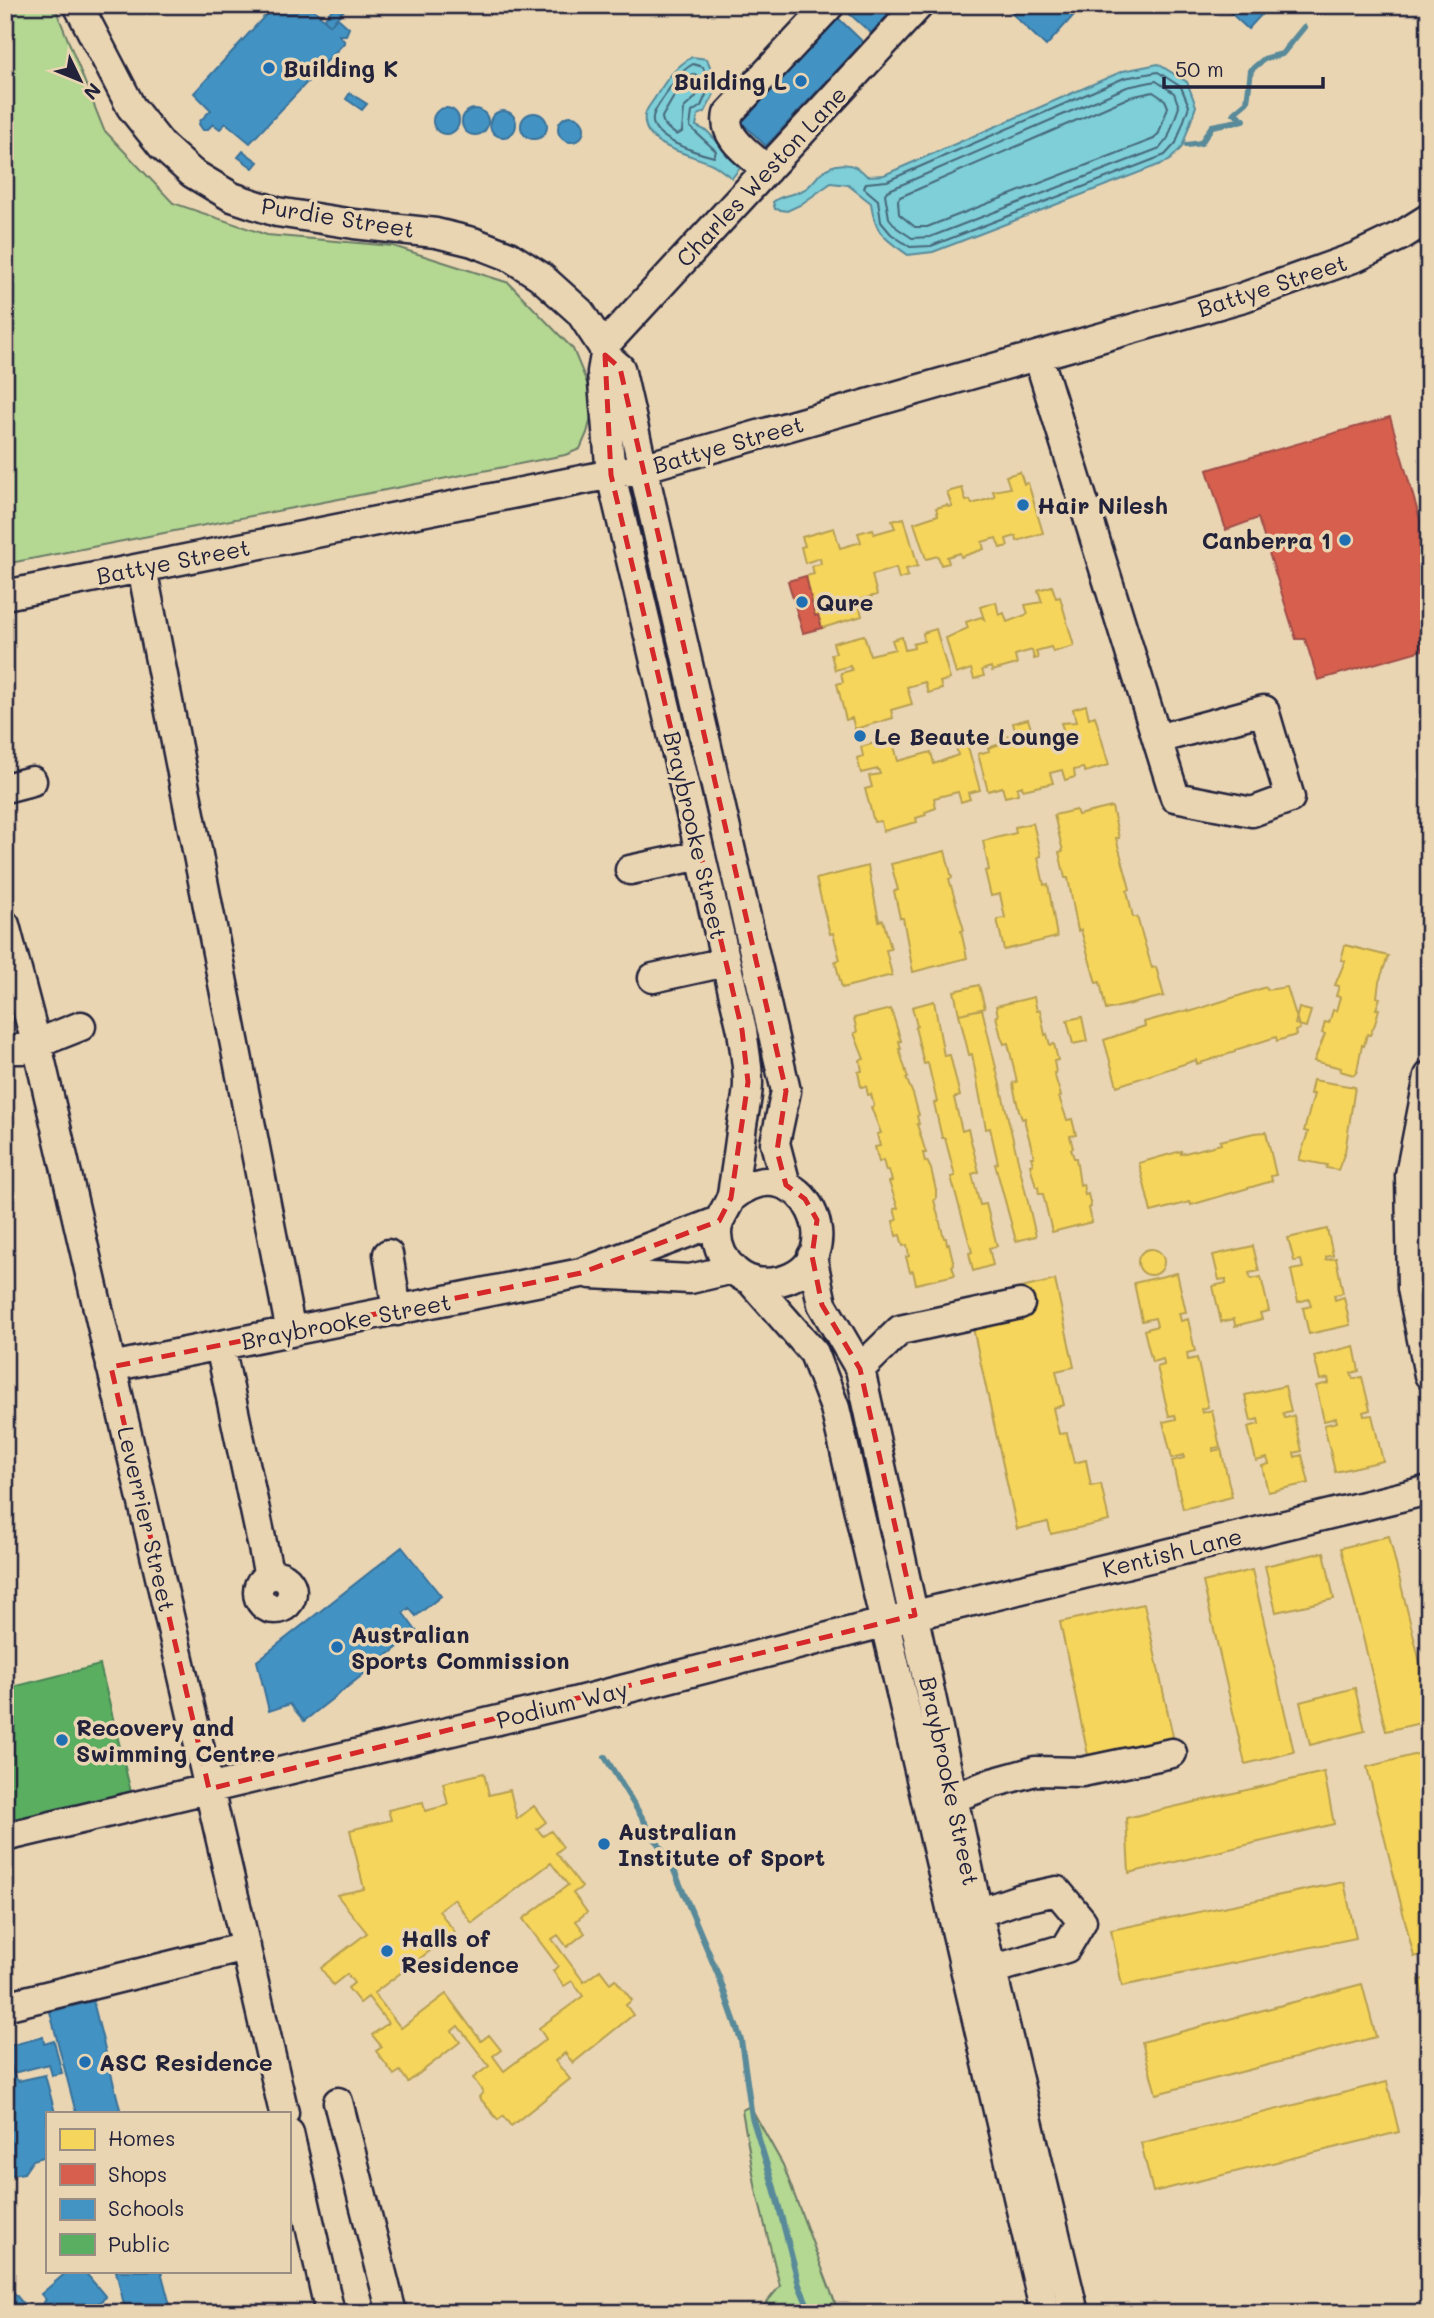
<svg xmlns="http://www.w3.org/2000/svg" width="1434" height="2318" font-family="Mali,sans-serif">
	<rect width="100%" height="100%" fill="#ead5b3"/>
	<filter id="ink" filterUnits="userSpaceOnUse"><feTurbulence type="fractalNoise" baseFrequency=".0143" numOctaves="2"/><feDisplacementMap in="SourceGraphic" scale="14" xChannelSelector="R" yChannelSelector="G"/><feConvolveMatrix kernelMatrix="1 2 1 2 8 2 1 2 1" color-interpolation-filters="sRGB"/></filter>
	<g filter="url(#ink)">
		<path fill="#b4d792" stroke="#6b7c66" stroke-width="2" d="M5,5H54L104,130L173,203L267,235L393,246L509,283L573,349L595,402L587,433L580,449L565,455L5,564Z
			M750,2106L783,2165L839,2313H758L780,2286L756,2190L742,2110Z"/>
		<path fill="#7ecfd8" stroke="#598a99" stroke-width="2" d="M692,57L707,59L718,86L705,112L698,115L696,126L707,131L726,151L744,163L732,178C726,174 720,169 714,165C694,154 640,148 645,115C646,108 653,102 656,96C667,79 675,67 692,57Z
			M1158,64L1187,82L1196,106L1182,147L1169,161L933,252L908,255C883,237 875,234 871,203L848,185L831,183L800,205L787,211L775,209L773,202C782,194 792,196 803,190C810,187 814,180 819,175C834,160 854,161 867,176L884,175L1123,71Z"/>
		<path fill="#f6d55c" stroke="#b69f52" stroke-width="2" fill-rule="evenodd" d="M1020,472L1024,484L1028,483L1043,533L1017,541L1016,536L1006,539L1008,546L1000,548L996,538L982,542L984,549L961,557L960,553L947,557L949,563L941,565L938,556L926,559L914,523L938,515L936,508L947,505L948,507L952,506L947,492L962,488L966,501L970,500L972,504L995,497L993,491L1010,488L1006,476Z
			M904,518L918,566L906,569L908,576L899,579L896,568L872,575L877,595L858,600L862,616L822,628L818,615L815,616L806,576L814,574L812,566L821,564L820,558L805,563L801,547L805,546L802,537L834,528L840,548L861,542L858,533L873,529L874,534L895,528L892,521Z
			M1052,586L1056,598L1060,597L1074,646L1053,652L1051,647L1036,651L1038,658L1034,659L1032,650L1015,655L1017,664L992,671L991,667L982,670L984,676L974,679L971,669L956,674L946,638L968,628L966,622L981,617L984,619L980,607L996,602L999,615L1004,613L1007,622L1028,614L1025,605L1042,602L1038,590Z
			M936,629L950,679L940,682L942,689L928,693L925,682L907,687L912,704L891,710L893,718L855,729L852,718L846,720L837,684L843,682L841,673L852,670L850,666L835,670L831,654L836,653L833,643L864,635L870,655L895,649L892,640L902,637L905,650L914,648L913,644L924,641L923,633Z
			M1086,705L1089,718L1095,716L1109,765L1085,772L1083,768L1074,770L1075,777L1065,780L1062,770L1050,773L1053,783L1023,790L1022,786L1017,788L1018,794L1005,797L1002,787L988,791L978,754L989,751L988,748L1000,744L998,738L1016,735L1013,723L1028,719L1032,732L1036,731L1039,741L1064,732L1061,723L1076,722L1073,709Z
			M892,738L898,761L931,752L934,764L958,755L956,746L967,743L980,790L968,793L970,799L961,802L958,792L934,798L936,808L925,812L926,815L916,818L917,822L883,831L881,821L874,822L865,789L872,787L869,776L880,774L878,769L861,773L857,758L863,756L861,747Z
			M1112,807L1119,838H1116L1130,889L1127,891L1133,917H1137L1152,968L1156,967L1164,996L1106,1010L1100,982L1096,983L1081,930L1078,931L1068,878H1065L1059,852L1063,851L1054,815L1076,810L1078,815Z
			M1033,823L1041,856L1038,857L1044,885L1048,884L1057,937L1004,950L997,919L1005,918L1000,894L991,896L985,871L989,870L983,841L1016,833L1015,827Z
			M945,851L952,878L949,879L964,930L961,931L967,958L913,972L903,918H900L894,891L898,890L891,864Z
			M868,866L879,921L883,920L891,949L886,950L892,975L842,988L835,961L840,960L833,933L830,934L816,879Z
			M1345,945L1388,956L1379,982L1377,997L1380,998L1376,1009H1379L1375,1024L1370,1035L1367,1034L1364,1046L1362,1045L1357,1071L1354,1075L1340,1071L1341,1068L1314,1061L1325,1034L1322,1033L1325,1022L1329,1023L1333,1010L1336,1011L1340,997L1336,996L1339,986L1335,985L1345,961L1341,960Z
			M979,985L985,1008L959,1014L954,991Z
			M1266,987L1267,990L1287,987L1300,1029L1295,1031L1296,1035L1277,1041L1276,1037L1235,1050V1052L1197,1064L1196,1060L1117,1086L1104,1040L1145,1026L1144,1022L1188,1010L1189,1012Z
			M1034,997L1037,1011L1040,1010L1045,1035L1047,1034L1050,1045L1054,1044L1058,1060L1054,1061L1056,1073H1054L1061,1096L1059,1097L1067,1120L1072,1119L1076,1135L1070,1136L1073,1148L1071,1149L1074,1158H1076L1080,1185L1083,1184L1085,1195L1088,1194L1091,1207L1089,1208L1092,1222L1052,1232L1043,1194H1039L1038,1187H1036L1030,1165L1033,1164L1031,1157H1034L1025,1123V1118L1022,1119L1019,1111L1014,1090L1013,1083L1017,1082L1008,1043L1004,1044L1001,1037L996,1016H998L996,1006Z
			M934,1001L944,1056L950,1055L960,1096L954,1098L962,1131L968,1129L979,1172L972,1174L980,1205L986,1204L997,1246L989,1248L993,1265L973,1271L969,1253L972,1252L951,1177L955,1176L945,1138H942L934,1103L937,1102L928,1063L924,1064L915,1027L917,1026L912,1007Z
			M1299,1008L1311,1011L1306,1027L1295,1024Z
			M891,1009L901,1041H899L901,1049H899L908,1078H906L913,1094L919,1115L917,1116L919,1124H917L926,1153H923L925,1162L927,1161L931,1169L936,1190V1199L934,1200L944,1238H946L947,1245L949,1244L954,1265L952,1266L955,1275L916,1284L913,1271L910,1272L906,1257L909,1256L907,1245L903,1246L900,1235L896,1236L893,1221L897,1220L894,1209L898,1208L889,1182L892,1181L889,1170L886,1171L883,1160L879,1162L875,1147L880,1146L877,1134L881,1133L871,1107L874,1106L871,1094L868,1095L866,1086L861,1087L858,1072L862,1071L860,1060L864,1059L854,1033L857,1032L854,1018Z
			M982,1009L1036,1236L1016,1241L995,1164L998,1163L990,1128L986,1129L972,1054L969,1055L959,1014Z
			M1082,1017L1087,1041L1073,1044L1067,1020Z
			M1313,1080L1355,1087L1345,1152L1338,1170L1326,1168L1327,1165L1299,1160L1308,1132L1304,1131L1314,1094H1310Z
			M1266,1132L1276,1175L1271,1176L1272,1181L1191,1205L1190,1202L1151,1212L1139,1163L1181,1151V1154L1221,1144L1220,1141L1254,1133Z
			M1327,1229L1333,1255L1326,1257V1260L1336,1258L1343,1293L1334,1295L1335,1300L1344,1297L1350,1325L1309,1334L1303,1308L1311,1306L1309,1299L1298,1302L1291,1270L1303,1268L1301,1260L1294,1261L1288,1238Z
			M1253,1246L1259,1271L1249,1273L1251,1279L1261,1277L1269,1311L1260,1313L1262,1319L1235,1326L1234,1319L1221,1322L1213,1286L1226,1283V1279L1219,1280L1213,1255Z
			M1138 1262a13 13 0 1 1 26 0a13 13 0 1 1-26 0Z
			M1177,1273L1186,1312L1179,1313L1181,1321L1188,1319L1195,1351L1187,1353L1188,1360L1197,1358L1208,1407L1201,1409L1202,1413L1212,1410L1220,1447L1213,1448V1451L1221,1449L1232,1497L1183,1509L1172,1461L1184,1458V1455L1172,1458L1163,1422L1176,1419L1175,1415L1169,1416L1157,1367L1164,1365L1163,1359L1152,1362L1144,1330L1157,1326L1155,1318L1142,1321L1134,1283Z
			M1055,1280L1074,1367L1056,1371L1064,1405L1053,1408L1059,1434L1067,1433L1074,1463L1086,1460L1091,1486L1101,1484L1109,1521L1051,1534L1048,1522L1017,1529L973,1328L1020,1304L1017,1289Z
			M1354,1346L1359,1371L1351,1373L1353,1379L1362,1377L1370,1410L1363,1412L1364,1416L1372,1415L1383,1461L1335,1472L1324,1425L1337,1422L1336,1418L1324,1421L1316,1386L1329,1383L1328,1378L1320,1380L1314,1356Z
			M1285,1386L1291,1411L1283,1413L1285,1418L1294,1416L1302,1451L1294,1453L1295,1457L1302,1455L1309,1483L1268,1492L1262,1466L1269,1464L1267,1458L1256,1461L1248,1427L1259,1424L1258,1419L1251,1421L1245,1395Z
			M1389,1536L1429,1699V1721L1386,1731L1341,1548Z
			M1324,1552L1334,1599L1276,1612L1265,1566Z
			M1252,1570L1294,1752L1245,1764L1203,1582Z
			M1144,1604L1174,1741L1089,1760L1060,1622Z
			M1355,1688L1365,1731L1310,1745L1300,1702Z
			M1429,1751V1953L1414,1957L1367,1767Z
			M1324,1772L1334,1824L1129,1873L1126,1818Z
			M484,1773L489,1795L510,1790L517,1819L534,1806L546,1822L537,1829L543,1836L551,1831L563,1847L556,1853L582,1887L573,1893L587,1912L576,1921L585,1933L567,1947L558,1935L552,1939L584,1982L600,1970L610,1983L615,1979L632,2000L626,2005L633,2015L573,2063L565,2053L555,2061L570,2079L511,2126L503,2116L498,2120L479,2097L483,2092L473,2078L489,2066L458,2026L452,2031L460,2042L408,2082L400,2071L394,2075L376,2051L382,2047L372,2035L388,2023L368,1997L360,2003L348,1988L354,1983L347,1974L333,1985L321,1968L367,1933L337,1895L364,1889L350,1830L391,1820L388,1810L423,1802L425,1811L448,1805L443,1783ZM551,1863L568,1885L523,1919L558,1966L553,1971L564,1986L572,1981L583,1996L539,2028L546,2039L504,2071L493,2056L501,2050L489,2035L481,2041L446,1994L401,2028L374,1993L455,1932L439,1911L454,1899L472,1923Z
			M1344,1882L1356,1938L1122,1986L1111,1930Z
			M1429,1978V2025L1419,1980Z
			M1362,1984L1376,2037L1156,2094L1142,2042Z
			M1387,2082L1399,2132L1153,2192L1141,2143Z"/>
		<path fill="#d6604d" stroke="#a04d48" stroke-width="2" d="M1390,417L1429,550V648L1318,680L1305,639H1296L1258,518L1226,530L1207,470Z
			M806,576L815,616L818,615L822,628L803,633L788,581Z"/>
		<path fill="#4393c3" stroke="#39719a" stroke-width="2" d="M275,5H309L330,25L338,18L349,28L346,35H339L345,42L250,143L226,123L220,129L213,124L207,130H203L199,124L200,121L211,110L194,93Z
			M336,5H349L330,25L324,19Z
			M849,5H897L871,33L845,10Z
			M1003,5H1083L1046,46Z
			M1222,5H1253L1262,14L1248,29Z
			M836,16L863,42L766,146L739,120Z
			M350,93L367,104L362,110L346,99Z
			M433 121a13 13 0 1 1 26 0a13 13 0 1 1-26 0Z
			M462 122a13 13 0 1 1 26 0a13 13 0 1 1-26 0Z
			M490 124a13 13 0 1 1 26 0a13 13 0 1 1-26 0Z
			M521 126a13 13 0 1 1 26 0a13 13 0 1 1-26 0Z
			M558 129a13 13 0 1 1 26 0a13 13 0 1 1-26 0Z
			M243,151L258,162L253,168L238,157Z
			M402,1547L441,1596L416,1616L409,1608L403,1613L417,1632L304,1721L290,1704L269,1711L257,1661Z
			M93,2001L121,2113H76L50,2012Z
			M43,2037L44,2044L54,2041L62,2073L52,2075L49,2064L13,2073L12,2067L10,2068L18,2081L45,2075L55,2113H47V2156L33,2160L24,2173L11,2175L5,2173V2047Z
			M68,2271H84L106,2297L86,2313H47L41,2305L46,2300L41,2294Z
			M116,2271H161L172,2313H126Z
			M5,2282L31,2313H5Z"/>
		<path fill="#5aae61" stroke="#498456" stroke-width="2" d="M100,1665L131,1792L5,1822V1689Z"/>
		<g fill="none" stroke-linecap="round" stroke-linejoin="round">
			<path stroke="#47677a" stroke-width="2" d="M693,64L703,67L710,86L701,106L692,112L690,127L716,151L714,157C698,153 649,139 653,117C654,110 660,103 664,97C672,84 679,72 693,64Z
				M1158,72L1181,87L1189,106L1176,143L1165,155L931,246L910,247L891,234L881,222L878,200L864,188L866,183L887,181L1124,78Z
				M694,74L698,76L701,87L695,98L684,108L682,132L677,135C671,131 662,125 662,117L680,86Z
				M1156,81L1174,93L1179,107L1168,138L1160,148L930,237L912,238L897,228L889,218L885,194L887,191L1127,87Z
				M1153,92L1165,100L1168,107L1159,133L1154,139L927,227H915L899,214L898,200L900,197L1130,97Z"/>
			<path stroke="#598a99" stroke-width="6" d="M1187,145L1201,143L1212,126L1244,120L1234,113L1247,102L1251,70L1264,59L1282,54L1304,27
				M605,1757L673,1868L719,1977L741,2040L752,2117L774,2188L799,2285L811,2313"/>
			<g stroke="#22223b" stroke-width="33">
				<path id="minor" d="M78,5L131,107L162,146L192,173L232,197L277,212L354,224L436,233L473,242L509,256L540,276L580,312L603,347L605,355L602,372L611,475L742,1030C744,1047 748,1065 748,1083C748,1097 744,1111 742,1125C739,1148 736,1171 732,1194C729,1208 717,1217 717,1233C717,1247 724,1261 735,1271C747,1282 764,1285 780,1281C857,1263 802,1138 731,1198
					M767,170C751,155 722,138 728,114L830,5
					M603,347L919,5
					M605,355L620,368L786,1091L775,1143L786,1185
					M1038,356L1175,797L1252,812L1290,798L1264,710L1157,739
					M142,568L291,1332
					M5,595L642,468L1244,297L1356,257L1402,235L1429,218
					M5,788L32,781
					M630,870L701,855
					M5,925L41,1062L284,2113
					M653,978L726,962
					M5,1049H23L81,1026
					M1429,1076L1410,1175L1412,1288L1429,1375
					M388,1254L397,1311
					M812,1256L822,1304L860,1369L978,1913L1074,2313
					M591,1274L690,1279L733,1269
					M750,1280L814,1353L835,1408L1045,2313
					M220,1346L269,1576
					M111,1367L581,1273L719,1221
					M860,1369L900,1330L1020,1304
					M258 1592a17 17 0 1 1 34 0a17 17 0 1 1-34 0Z
					M953,1798L992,1783L1035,1771L1082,1772L1172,1753
					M5,1837L570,1703L915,1615L1429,1490
					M978,1913L1019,1899L1057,1891L1082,1921L1066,1948L992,1970
					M5,2006L246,1947
					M338,2102L392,2313
					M289,2133L330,2313"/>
			</g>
			<use href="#minor" stroke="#ead5b3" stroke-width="28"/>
		</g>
	</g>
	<path fill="none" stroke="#d62828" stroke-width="5" stroke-dasharray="14 9" stroke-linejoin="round" d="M605,355L620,368L786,1091L777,1151L786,1185L805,1199L817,1220L812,1256L822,1305L860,1369L915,1615L209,1789L111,1367L581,1273L719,1221L731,1198L748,1082L742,1030L611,475Z"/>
	<g fill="#1f6fb2" stroke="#ead5b3" stroke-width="2.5">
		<circle cx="269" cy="68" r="7"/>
		<circle cx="801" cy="81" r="7"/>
		<circle cx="1023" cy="505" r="7"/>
		<circle cx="1345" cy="540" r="7"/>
		<circle cx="802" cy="602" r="7"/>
		<circle cx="860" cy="736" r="7"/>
		<circle cx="337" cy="1647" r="7"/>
		<circle cx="62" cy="1740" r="7"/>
		<circle cx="604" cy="1844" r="7"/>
		<circle cx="387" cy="1951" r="7"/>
		<circle cx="85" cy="2062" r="7"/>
	</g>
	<g text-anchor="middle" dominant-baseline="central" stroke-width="7" stroke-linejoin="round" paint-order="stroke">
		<g font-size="23" font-weight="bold" fill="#22223b" stroke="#ead5b3" text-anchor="start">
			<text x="283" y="68">Building K</text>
			<text x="787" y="81" text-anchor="end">Building L</text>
			<text x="1037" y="505">Hair Nilesh</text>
			<text x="1331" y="540" text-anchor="end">Canberra 1</text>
			<text x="816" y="602">Qure</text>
			<text x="874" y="736">Le Beaute Lounge</text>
			<text x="351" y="1634">Australian<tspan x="351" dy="26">Sports Commission</tspan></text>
			<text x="76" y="1727">Recovery and<tspan x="76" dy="26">Swimming Centre</tspan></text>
			<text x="618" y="1831">Australian<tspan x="618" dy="26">Institute of Sport</tspan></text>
			<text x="401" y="1938">Halls of<tspan x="401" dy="26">Residence</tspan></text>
			<text x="99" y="2062">ASC Residence</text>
		</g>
		<g font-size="23" fill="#22223b" stroke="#ead5b3">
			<text transform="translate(761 176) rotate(-47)">Charles Weston Lane</text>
			<text transform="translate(338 217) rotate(9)">Purdie Street</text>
			<text transform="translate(1272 285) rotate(-18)">Battye Street</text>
			<text transform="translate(728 444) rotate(-16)">Battye Street</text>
			<text transform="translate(173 561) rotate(-11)">Battye Street</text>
			<text transform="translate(696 835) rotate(77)">Braybrooke Street</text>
			<text transform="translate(346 1321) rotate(-11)">Braybrooke Street</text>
			<text transform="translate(147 1519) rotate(77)">Leverrier Street</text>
			<text transform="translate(1172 1552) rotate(-14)">Kentish Lane</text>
			<text transform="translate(562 1704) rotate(-14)">Podium Way</text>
			<text transform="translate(950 1781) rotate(78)">Braybrooke Street</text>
		</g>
	</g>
	<rect width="1434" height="2318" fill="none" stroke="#ead5b3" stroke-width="28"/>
	<rect x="14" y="14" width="1406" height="2290" fill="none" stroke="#22223b" stroke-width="2.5" filter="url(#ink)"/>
	<rect x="46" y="2112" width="245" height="161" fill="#ead5b3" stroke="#9a8d83" stroke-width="2"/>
	<rect x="60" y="2129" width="35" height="21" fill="#f6d55c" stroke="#9a8d83" stroke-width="2"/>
	<text x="108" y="2146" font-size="21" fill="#22223b">Homes</text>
	<rect x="60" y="2164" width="35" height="21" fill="#d6604d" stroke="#9a8d83" stroke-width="2"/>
	<text x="108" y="2182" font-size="21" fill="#22223b">Shops</text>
	<rect x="60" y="2199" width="35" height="21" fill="#4393c3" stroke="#9a8d83" stroke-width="2"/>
	<text x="108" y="2216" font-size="21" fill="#22223b">Schools</text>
	<rect x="60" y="2234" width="35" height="21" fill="#5aae61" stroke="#9a8d83" stroke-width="2"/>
	<text x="108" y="2252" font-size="21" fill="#22223b">Public</text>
	<g transform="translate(80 80) rotate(133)" stroke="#ead5b3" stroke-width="5" paint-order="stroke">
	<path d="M0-5L12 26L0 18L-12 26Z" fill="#22223b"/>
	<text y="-10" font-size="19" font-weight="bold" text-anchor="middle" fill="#22223b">N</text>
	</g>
	<path d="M1164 77v10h159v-10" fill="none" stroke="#22223b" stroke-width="3.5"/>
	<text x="1175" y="77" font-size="21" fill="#22223b" stroke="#ead5b3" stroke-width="5" paint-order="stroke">50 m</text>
</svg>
